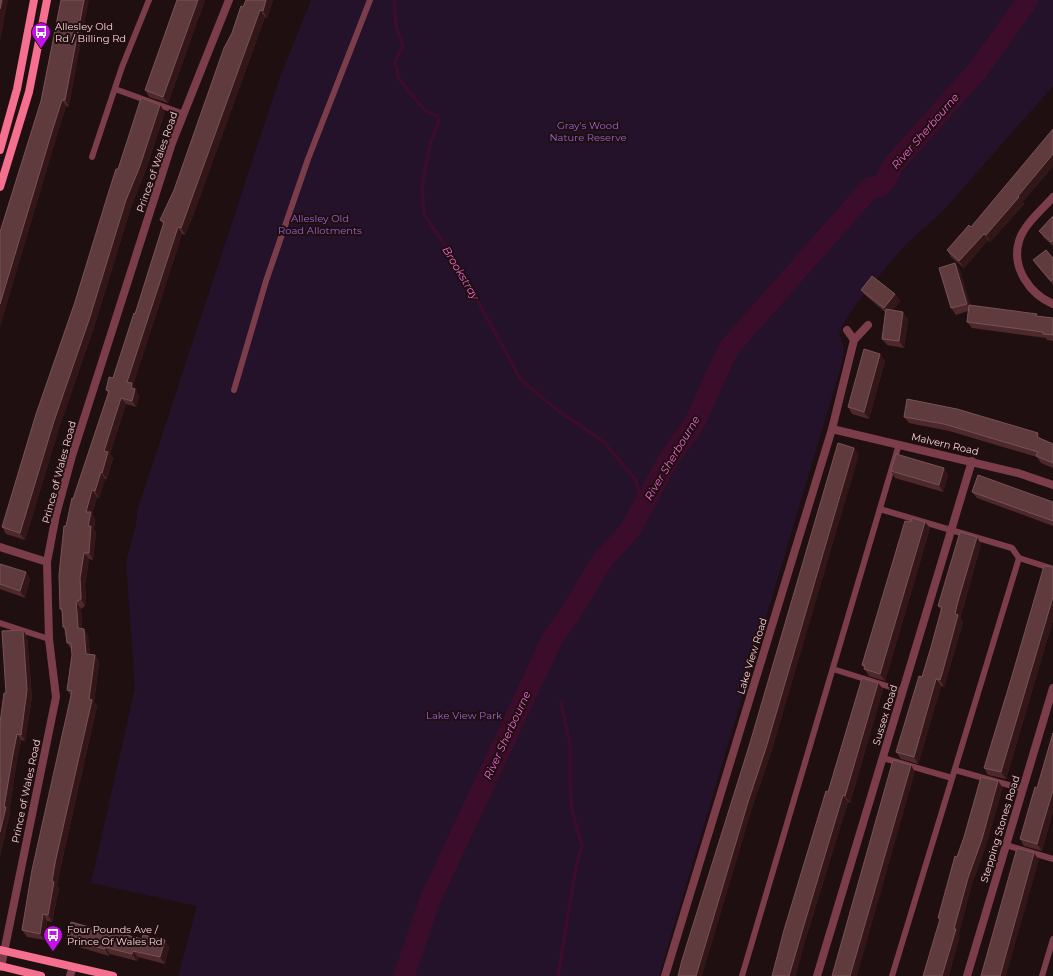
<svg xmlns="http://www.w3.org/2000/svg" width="1053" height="976" font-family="Montserrat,sans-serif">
	<rect width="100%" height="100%" fill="#200f10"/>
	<path fill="#23122a" d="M311,0H1053V86L943,211L907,243L863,295L846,319L839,334L844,347L842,363L659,976H178L197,906L91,883L135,688L126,562L137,520V511L280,77Z"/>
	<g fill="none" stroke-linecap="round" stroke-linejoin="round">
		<path stroke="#3b0d2a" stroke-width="3.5" d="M394,0L396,25L403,46L395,62L399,79L425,111L437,116L439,121L430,144L422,186L424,214L459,267L521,380L556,409L604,442L635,479L638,488L640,510
			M558,976L575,872L582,846L572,810L570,783V743L561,703"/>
		<path stroke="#3b0d2a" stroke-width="21" d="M404,976L430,900L553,637L568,617L602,561L630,530L670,457L694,424L728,349L871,187H879L886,180L893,165L978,70L1028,0"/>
		<path stroke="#7c3d4b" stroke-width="6" d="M115,89L184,114
			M92,157L122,67L149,0
			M234,390L266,281L308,159L370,0
			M880,509L1012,548L1019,558L1053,569
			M0,623L49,639
			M833,669L903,691
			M883,758L952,778
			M955,770L1023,789
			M1006,845L1053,859
			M742,976L899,444
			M892,976L1019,558
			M1042,976L1053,939"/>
		<path stroke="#7c3d4b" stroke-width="8" d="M1053,197C1042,210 1024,224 1019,241C1011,268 1030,294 1053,304
			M847,330L854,340L868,325
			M832,429L1018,473L1053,485
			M0,547L47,562
			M1,967L56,697L49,639L47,562L56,515L72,456L172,143L229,0
			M70,976L73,967
			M665,976L832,429L854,340
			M817,976L972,461
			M967,976L1053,688"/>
		<path stroke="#f56f8f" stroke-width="8" d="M0,150L17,89L34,0
			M0,187L29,92L47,0
			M0,950L113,976
			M0,966L41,976"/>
	</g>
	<path fill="#4d292b" d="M61,0L69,107L66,106L57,134L0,326V232L41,101Z
		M177,0H205L168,103L149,97L145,90Z
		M273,0L267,18L265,17L194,213L185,235L182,234L133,385L137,390L136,392L139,396L136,407L126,404L110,454L113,458L107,479H105L99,498L97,497L92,514L95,519L94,529L96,533L93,560L89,559L85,585L86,601L85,606L81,609L82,629H84L88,636L90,654L95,655L99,662L94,702L97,706L60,870L57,885L59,888L52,922L47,921L45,940L27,937L22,930L71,696L67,690L72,655L71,649L67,643L65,631L63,627L62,612L60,609L66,526L73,499L108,393L106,390L113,378L135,314L163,224L160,220L174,190L232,33L243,7Z
		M165,112L145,172L131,207L94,327L59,428L25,540L6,534L2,527L118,169Z
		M1023,202L1024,204L990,242L988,240L964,268L951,257L947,250L971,227Z
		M1053,216V246L1044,238L1039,231Z
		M1053,258V285L1038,267L1033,260Z
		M955,263L960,270L970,305L1038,317L1053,318V341L1047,340L1046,338L972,328L967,322L968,311L956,315L951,308Z
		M861,290L895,294L900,301L893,310L908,319L904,348L887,345L882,339L885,312L866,296Z
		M880,354L885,361L869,419L852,414L848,407Z
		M904,417L1042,439L1053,444V468L1041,463L1037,457L949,431L909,423Z
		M944,468L948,475L943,492L895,478L891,471Z
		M972,492L1053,502V526L977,498Z
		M930,528L885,681L869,676L862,665Z
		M981,544L963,608L960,618L963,622L946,680L944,687L941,686L918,764L901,759L896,752L922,677L931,647L941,610L938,606Z
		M0,564L30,579L25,598L0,589Z
		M1053,567V620L1006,779L988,775L984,768Z
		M23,630L27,637L32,697L25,741L21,740L17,760L9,812L10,813L0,857L6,693Z
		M878,683L883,689L850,803L848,802L805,941L828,792Z
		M1053,733V811L1042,851L1024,846L1020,839L1037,788Z
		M115,934L169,947L165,964L138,957L137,961L110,954L109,956L72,945L67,939Z"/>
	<path fill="#331718" d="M2,0H8L0,42V9Z
		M84,0H89L69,107L65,100Z
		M198,0H205L168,103L163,97Z
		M266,0H273L267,18L263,11Z
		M260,10L265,17L194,213L185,235L181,228Z
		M62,100L66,106L0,326V304Z
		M160,105L165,112L145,172L131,207L94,327L59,428L25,540L20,533L54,421L126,200Z
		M1053,154V167L1023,202L1024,204L990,242L986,235L1018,196Z
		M178,227L182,234L133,385L137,390L136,392L139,396L136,407L132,401L131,388L127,382Z
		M984,234L988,240L964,268L959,261Z
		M955,263L960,270L972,310L967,304Z
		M895,294L900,301L889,315L884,308Z
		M903,312L908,319L904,348L899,341Z
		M880,354L885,361L869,419L864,412Z
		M121,398L126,404L110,454L113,458L107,479L102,473L104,451Z
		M1038,433L1042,440L1037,437Z
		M854,448L859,455L771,754L752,809L702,976H696Z
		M944,468L948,475L943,492L939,485Z
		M101,472L105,479L99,498L95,491Z
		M92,490L97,497L92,514L95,519L94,529L96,533L93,560L89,553L86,512Z
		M925,522L930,528L885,681L880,674Z
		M977,537L981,544L960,618L963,622L944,687L940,680L955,614Z
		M84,553L89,559L85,585L86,601L85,606L81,599L80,578Z
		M26,572L30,579L25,598L20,591Z
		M1053,597V620L1006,779L1001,772Z
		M76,602L81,609L82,635L78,628Z
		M84,629L88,636L91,660L86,654Z
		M23,630L27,637L32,697L25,741L21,735Z
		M95,655L99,662L94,702L97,706L60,870L57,885L59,888L52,922L48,915L52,881L89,699Z
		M936,679L941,686L918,764L914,757Z
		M878,683L883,689L850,803L845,796Z
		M17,734L21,740L17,760L9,812L10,813L0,857V832L13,754Z
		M911,765L915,772L857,976H850Z
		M998,781L1003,788L986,846L972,885L959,934L960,936L949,976H942L954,929L968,878Z
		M1053,789V811L1042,851L1037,844Z
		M843,795L848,802L805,941L796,976H789L801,935Z
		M1034,853L1039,860L1006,976H1000Z
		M43,914L47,921L45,940L40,934Z
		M165,940L169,947L165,964L160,957Z
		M105,947L110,954L109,956L105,949Z
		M133,951L138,957L137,961L132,954Z"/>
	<path fill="#603b3e" stroke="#785256" d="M0,0H2L0,9Z
		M61,0H84L65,100H62L53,128L0,304V232L41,101Z
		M177,0H198L163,97L145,90Z
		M246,0H266L263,11L260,10L189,206L181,228L178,227L127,382L132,383L131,388L135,389L132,401L121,398L104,451L108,452L102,473L101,472L95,491L92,490L86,512H91L88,526H91L89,553H84L80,578L81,595V599L76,602L77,612L78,628L84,629L86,654L95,655L89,699L92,700L55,863L52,881L54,882L48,915L43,914L40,934L22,930L32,870L72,691L67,690L72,655L71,643H67L65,627H63L62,609H60L59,575L64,526H66L72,498L73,499L109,391L106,390L109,377L113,378L134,313L135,314L164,222L160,220L174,190L224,48L232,33L241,6L243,7Z
		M141,98L160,105L140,166L126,200L89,320L54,421L20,533L2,527L36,414L74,305L108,194L116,169H118L121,160Z
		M1053,129V154L1018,196L1019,197L986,235L984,234L959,261L947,250L969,225L971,227Z
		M1053,216V240L1051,242L1039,231Z
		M1046,250L1053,258V279L1051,281L1033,260Z
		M955,263L967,304L951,308L939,268Z
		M872,276L895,294L884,308L861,290Z
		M969,305L1037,314L1036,316L1053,318V335L1043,334V332L967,322Z
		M886,309L903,312L899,341L882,339Z
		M864,349L880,354L864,412L848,407Z
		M907,399L957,409L1038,433L1037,437L1053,444V463L1036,456L1038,452L944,424L904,417Z
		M838,443L854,448L766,748L748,802L696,976H678L682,960L750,743Z
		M896,454L944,468L939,485L891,471Z
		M978,475L1053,502V521L972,492Z
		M912,518L925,522L880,674L864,669L865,666L862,665L905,521L911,522Z
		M960,532L977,537L958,601L955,614L958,615L942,674L940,680L936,679L914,757L896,752L919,676L922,677L931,647L942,607L938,606Z
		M0,564L26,572L20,591L0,584Z
		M1044,566L1053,567V597L1001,772L984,768L1012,676Z
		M23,630L27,690L21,735L17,734L13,754L4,807H6L0,832V723L4,693H6L2,631Z
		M862,678L878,683L845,796L843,795L801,935L789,976H772L784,930L826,791L828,792Z
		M1053,733V790L1037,844L1020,839L1035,787L1037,788Z
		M893,760L911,765L850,976H832Z
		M981,777L998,781L982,839L968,878L954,929H956L942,976H923L940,919L938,918L955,856L957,857L964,837Z
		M1017,848L1034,853L1000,976H981Z
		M71,922L115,934V932L142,939L143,935L165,940L160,957L133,951L132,954L105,947V949L67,939Z"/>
	<defs>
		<g id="bus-pin" transform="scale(1)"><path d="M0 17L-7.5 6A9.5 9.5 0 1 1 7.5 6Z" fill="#c510e9" stroke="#200f10"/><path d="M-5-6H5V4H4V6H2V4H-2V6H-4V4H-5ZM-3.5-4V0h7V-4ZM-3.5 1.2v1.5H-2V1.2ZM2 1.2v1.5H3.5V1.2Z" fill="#fff"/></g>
	</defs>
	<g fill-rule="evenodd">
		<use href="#bus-pin" x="41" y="32"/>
		<use href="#bus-pin" x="53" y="935"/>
	</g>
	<g text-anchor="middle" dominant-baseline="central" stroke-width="4" stroke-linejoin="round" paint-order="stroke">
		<g font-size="10" fill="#fcd1d8" stroke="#200f10" text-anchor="start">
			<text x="55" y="26">Allesley Old<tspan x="55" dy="12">Rd / Billing Rd</tspan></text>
			<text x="67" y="929">Four Pounds Ave /<tspan x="67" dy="12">Prince Of Wales Rd</tspan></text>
		</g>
		<g font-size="10" fill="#9b62d7" stroke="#200f10">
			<text x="588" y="125">Gray's Wood<tspan x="588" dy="12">Nature Reserve</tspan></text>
			<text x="320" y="218">Allesley Old<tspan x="320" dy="12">Road Allotments</tspan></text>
			<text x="464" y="715">Lake View Park</text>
		</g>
		<g font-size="10" fill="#fcd1d8" stroke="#200f10">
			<text transform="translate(157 162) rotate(-71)">Prince of Wales Road</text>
			<text transform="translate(945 444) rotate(13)">Malvern Road</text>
			<text transform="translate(59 472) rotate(-75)">Prince of Wales Road</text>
			<text transform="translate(752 656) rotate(-73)">Lake View Road</text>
			<text transform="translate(885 715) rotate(-73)">Sussex Road</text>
			<text transform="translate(26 791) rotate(-78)">Prince of Wales Road</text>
			<text transform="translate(1000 829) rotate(-73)">Stepping Stones Road</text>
		</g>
		<g font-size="11" font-style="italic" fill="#f566d9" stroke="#200f10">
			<text transform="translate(925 131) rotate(-49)">River Sherbourne</text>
			<text transform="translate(461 273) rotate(59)">Brookstray</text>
			<text transform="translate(672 458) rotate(-59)">River Sherbourne</text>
			<text transform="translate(507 735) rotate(-65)">River Sherbourne</text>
		</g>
	</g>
</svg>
